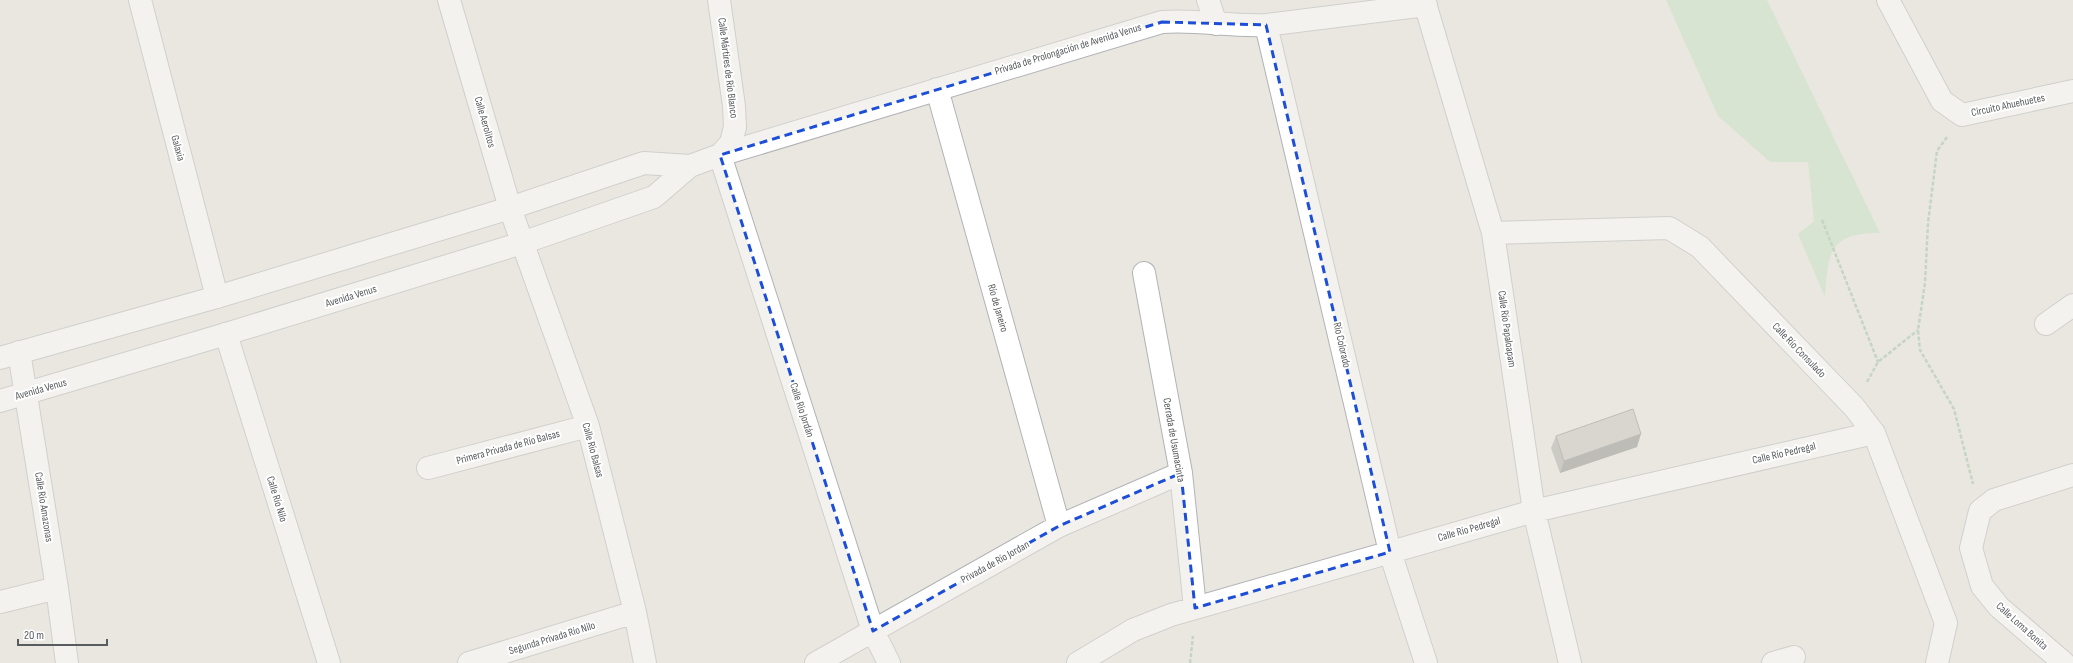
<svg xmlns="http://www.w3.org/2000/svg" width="2073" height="663" font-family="'Sofia Sans Condensed',sans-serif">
	<rect width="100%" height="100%" fill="#eae7e0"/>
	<path fill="#c2dfbf" d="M1666,0H1767L1880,233C1829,233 1828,252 1825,297L1798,234L1814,221L1808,162H1770L1718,116Z"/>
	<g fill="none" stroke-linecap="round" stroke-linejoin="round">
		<g stroke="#b1b3b7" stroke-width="24">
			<path id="minor" d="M140,0L217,297
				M449,0L510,208L588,426L635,612L645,663
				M1208,0L1216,24
				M1424,0L1493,233L1534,511L1570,663
				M1888,0L1942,101L1962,115L2073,91
				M1266,25L1390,552L1426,663
				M937,89L1059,526
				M1493,233L1669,228L1700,247L1854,407L1874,433L1946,623L1937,663
				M1144,273L1181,473L1195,608
				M2046,324L2073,305
				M226,334L329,663
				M19,352L57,588L67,663
				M428,468L588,426
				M0,602L57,588
				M469,663L635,612
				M816,663L1059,526L1181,473
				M889,663L873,631L720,155L1162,22C1196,19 1231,27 1266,25L1426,5
				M1078,663L1133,630L1171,615L1534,511L1874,433
				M1773,663L1794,657
				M2064,663L1999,607L1982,586L1971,548L1980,511L1994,500L2073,475"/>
		</g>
		<g stroke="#b0b3b6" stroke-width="24">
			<path id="secondary" d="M0,358L217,297L510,208L644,163L690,166
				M0,401L226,334L522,243L654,197L690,166L720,155L731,143L735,127L734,106L719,0"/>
		</g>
		<path stroke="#9abfa1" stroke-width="2.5" stroke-dasharray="4 2" stroke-linecap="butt" d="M1947,137L1937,151L1928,223L1925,283L1918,330L1920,350L1954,409L1973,484
			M1822,220L1878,362
			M1867,382L1878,362L1918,330
			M1190,663L1193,636"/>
		<use href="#minor" stroke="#fff" stroke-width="22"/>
		<use href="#secondary" stroke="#fff" stroke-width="22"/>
	</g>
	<path fill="#a9a7a3" d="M1556,436L1637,447L1560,473L1551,448Z"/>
	<path fill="#8a8884" d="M1641,434L1637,447L1560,473L1564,461Z"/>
	<path fill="#c5c2bd" stroke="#8a8884" d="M1633,409L1641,434L1564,461L1556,436Z"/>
	<path d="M0 0H2073V663H0ZM1162,22L1266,25L1390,552L1195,608L1181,473L1059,526L873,631L720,155Z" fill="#eae7e0" fill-opacity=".55" fill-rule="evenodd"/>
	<path fill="none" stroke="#1d4ed8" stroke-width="3" stroke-dasharray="8 5" stroke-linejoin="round" d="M1162,22L1266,25L1390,552L1195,608L1181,473L1059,526L873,631L720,155Z"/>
	<g text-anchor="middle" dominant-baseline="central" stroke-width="4" stroke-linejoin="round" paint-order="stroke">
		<g font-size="11" fill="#595c5f" stroke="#fff">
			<text transform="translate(1068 49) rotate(-17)">Privada de Prolongación de Avenida Venus</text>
			<text transform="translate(728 68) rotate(83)">Calle Mártires de Río Blanco</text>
			<text transform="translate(2008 105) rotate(-12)">Circuito Ahuehuetes</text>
			<text transform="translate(485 122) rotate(74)">Calle Aerolitos</text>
			<text transform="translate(178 148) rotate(75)">Galaxia</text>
			<text transform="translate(351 296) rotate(-17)">Avenida Venus</text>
			<text transform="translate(998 308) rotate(74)">Río de Janeiro</text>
			<text transform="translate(1507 329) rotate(82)">Calle Río Papaloapam</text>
			<text transform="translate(1342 345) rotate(77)">Río Colorado</text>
			<text transform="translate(1799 350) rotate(46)">Calle Río Consulado</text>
			<text transform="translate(41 389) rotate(-16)">Avenida Venus</text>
			<text transform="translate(802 410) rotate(72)">Calle Río Jordán</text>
			<text transform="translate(1174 440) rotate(80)">Cerrada de Usumacinta</text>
			<text transform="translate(508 447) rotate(-15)">Primera Privada de Río Balsas</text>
			<text transform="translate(593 450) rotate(75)">Calle Río Balsas</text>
			<text transform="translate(1784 453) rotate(-13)">Calle Río Pedregal</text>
			<text transform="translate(277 499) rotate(73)">Calle Río Nilo</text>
			<text transform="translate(44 507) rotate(81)">Calle Río Amazonas</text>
			<text transform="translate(1469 529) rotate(-16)">Calle Río Pedregal</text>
			<text transform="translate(995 562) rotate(-29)">Privada de Río Jordan</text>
			<text transform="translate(2022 626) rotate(42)">Calle Loma Bonita</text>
			<text transform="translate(552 638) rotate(-17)">Segunda Privada Río Nilo</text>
		</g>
	</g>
	<path d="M18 639v6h89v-6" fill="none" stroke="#595c5f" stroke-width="2"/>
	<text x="24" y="639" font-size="12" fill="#595c5f" stroke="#ffffff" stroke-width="3" paint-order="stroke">20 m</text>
</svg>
